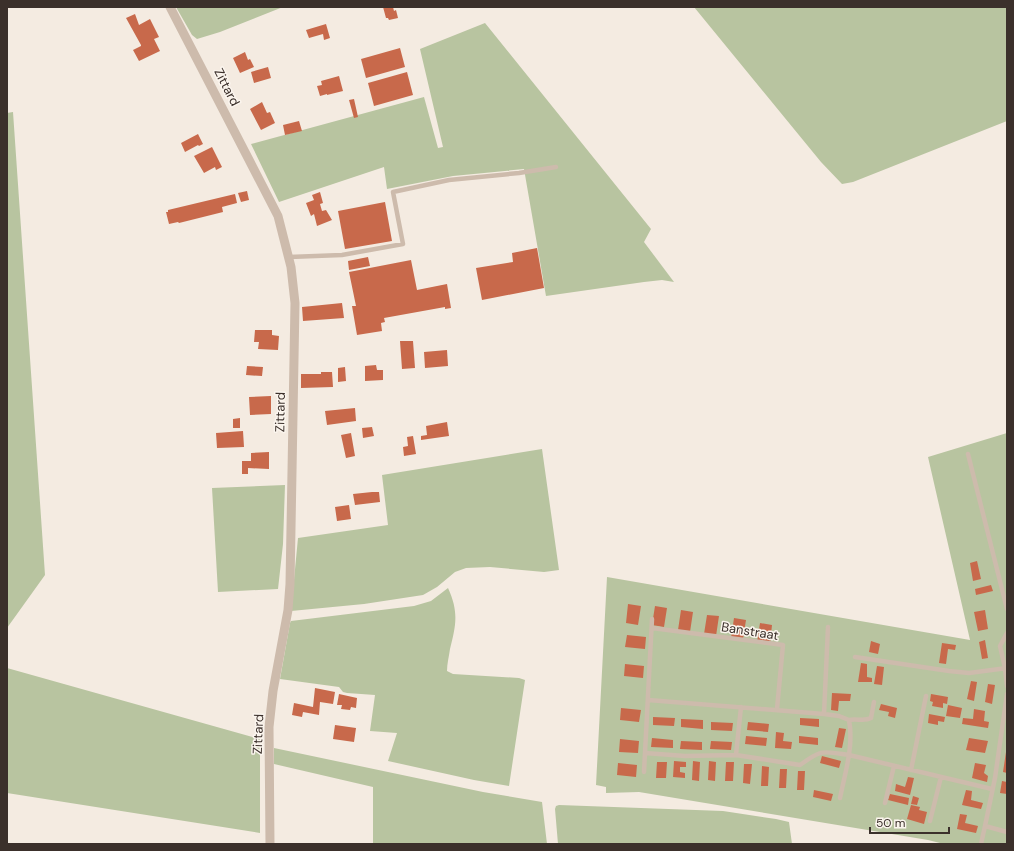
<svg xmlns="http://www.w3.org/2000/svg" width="1014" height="851" font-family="'DM Sans',sans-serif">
	<rect width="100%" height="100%" fill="#f4ebe1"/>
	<path fill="#b8c4a0" d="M176,7H283L220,32L197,39L192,35Z
		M694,7H1007V121L853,182L842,184L821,162Z
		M485,23L651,229L644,242L674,282L662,280L644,282L546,296L524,169L453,176L387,189L384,167L279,202L251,144L424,97L438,148L443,147L420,49Z
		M13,112L45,575L7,628V113Z
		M1007,433V844H944L928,840L639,792L606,793V787L596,785L607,577L970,640L928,457Z
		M542,449L559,570L544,572L490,567L466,568L455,572L437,587L423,595L364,604L291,611L298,538L388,525L382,475Z
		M285,485L283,544L278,589L218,592L212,488Z
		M448,588C459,612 456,625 450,649C449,656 447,664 447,671L453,674L519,678L525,680L509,786L474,780L388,761L397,733L370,731L375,695L347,693L343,692L339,687L280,679L290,623L291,621L414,606L431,601Z
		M7,668L260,739V833L7,793Z
		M274,748L483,792L542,802L547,844H373V787L274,764Z
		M559,805L723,811L776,819L789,822L792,844H558L555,809L556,806Z"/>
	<path fill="#c8694b" d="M383,7H393L394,11L396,10L398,18L389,20L388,18H386Z
		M135,14L139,25L150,19L159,37L154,39L160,51L139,61L133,50L141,46V45L126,18Z
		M326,24L330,38L324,40L323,34L309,38L306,30Z
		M400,48L405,67L366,78L361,59Z
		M245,52L248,60L250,59L254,67L240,73L233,58Z
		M268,67L271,78L254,83L251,72Z
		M407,72L413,95L374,106L368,83Z
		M339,76L343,91L327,95V94L320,96L317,86L322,85L321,81Z
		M354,99L358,117L354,118L349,100Z
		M262,102L267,113L270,112L275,123L261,130L250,109Z
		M299,121L302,131L285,135L283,125Z
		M198,134L203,144L199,146L198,145L185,152L181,143Z
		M212,147L222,167L216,170L215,167L204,173L194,156Z
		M247,191L249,200L241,202L238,193Z
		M320,192L323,203L320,204L322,211L326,210L332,220L317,226L314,214L311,216L306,203L314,200L312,195Z
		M235,194L237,203L222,207L223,212L179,223L178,222L169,224L166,212H168V210Z
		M385,202L392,241L345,249L338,211Z
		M537,248L544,288L482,300L476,268L513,262L512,253Z
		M368,257L370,266L349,270L348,261Z
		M411,260L417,290L447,284L451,308L445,309V307L384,318L385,322L381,323L382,331L357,335L352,306H356L349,272Z
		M342,303L344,318L303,321L302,307Z
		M255,330H272V335L279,336L278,350L258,349L259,342H254Z
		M400,341H413L415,368L402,369Z
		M447,350L448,366L425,368L424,352Z
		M376,365L377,370H383V380L365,381V366Z
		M247,366L263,367L262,376L246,375Z
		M345,367L346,381L338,382V368Z
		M321,372H332L333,387L301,388V374H321Z
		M271,396V414L250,415L249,397Z
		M355,408L356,421L327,425L325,411Z
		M240,418V428H233V419Z
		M447,422L449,436L421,440V436L427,435L426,426Z
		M372,427L374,436L363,438L362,428Z
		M243,431L244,447L217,448L216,433Z
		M351,433L355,456L346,458L341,435Z
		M413,436L416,454L404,456L403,447L408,446L407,437Z
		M269,452V469L248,468V474H242V461H251V453Z
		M372,492H379L380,502L355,505L353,494Z
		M349,505L351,519L337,521L335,507Z
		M977,561L981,579L973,581L970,563Z
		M991,585L993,591L976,595L975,589Z
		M628,604L641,606L638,625L626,623Z
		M655,606L667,608L664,627L652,625Z
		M681,610L693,612L690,632L678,630Z
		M985,610L988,629L978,631L974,612Z
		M707,615L719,616L716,636L704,634Z
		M734,618L746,620L743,639L731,638Z
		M760,623L772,625L770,644L757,642Z
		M627,635L646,637L645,649L625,647Z
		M985,640L988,658L982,659L979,642Z
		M871,641L880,644L878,654L869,652Z
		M942,643L956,645L955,650L948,649L946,664L939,663Z
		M861,663L867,664V677L872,678V682H858Z
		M625,664L644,666L643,678L624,676Z
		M877,666L884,667L882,685L874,684Z
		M971,681L977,682L974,701L967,699Z
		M988,684L995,685L992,704L985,702Z
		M315,688L335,692L333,704L320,702L319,715L303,712L302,717L292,715L294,703L313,707Z
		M832,693L851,694L850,701H839L838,711L831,710Z
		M339,694L357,698L356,708L351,707L350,710L341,709L342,705H337Z
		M931,694L948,697L947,704L943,703V708L932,706L933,702L930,701Z
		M881,704L897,708L895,718L888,716L889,712L879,710Z
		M948,705L962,708L960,718L946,716Z
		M621,708L641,710L639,722L620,720Z
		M974,709L985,711L984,721L989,722L988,728L962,724L963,718L973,719Z
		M929,714L945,717L944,722L938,721V725L928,723Z
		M653,717L675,718L674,726L653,725Z
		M800,718L819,719V727L800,725Z
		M681,719L703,720V729L681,727Z
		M711,722L733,723L732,731L711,730Z
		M748,722L769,724L768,732L747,730Z
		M335,725L356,728L354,742L333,739Z
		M839,728L846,729L842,748L835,747Z
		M776,732L784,733L783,741L792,742L791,749L775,748Z
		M746,736L767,738L766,746L745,744Z
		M799,736L818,738V745L799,743Z
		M652,738L673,740V748L651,747Z
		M969,738L988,741L985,753L966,750Z
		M620,739L639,741L638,753L619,752Z
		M681,741L702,742V750L680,749Z
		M711,741L732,742L731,750L710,749Z
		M1006,752H1007V773L1003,772Z
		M822,756L841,761L839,768L820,763Z
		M674,761L686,762V767H680V772L685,773V778L673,777Z
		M693,761L700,762L699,781L692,780Z
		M709,761L716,762L715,781L708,780Z
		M657,762H667L666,778H656Z
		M726,762H734L733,781H725Z
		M618,763L637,765L636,777L617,775Z
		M975,763L986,765L984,773L988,776L987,782L972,778Z
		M744,764H752L750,784L743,783Z
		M762,766L769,767L768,786H761Z
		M780,769H787L786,788H779Z
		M798,771H805L804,790H797Z
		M908,777L914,778L910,795L895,791L896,784L905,787Z
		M1002,781L1007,782V794L1000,793Z
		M814,790L833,794L831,801L813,797Z
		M966,790L972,791L971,800L983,803L981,809L962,805Z
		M890,794L909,798L908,805L888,800Z
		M913,796L919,798L917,805L911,804Z
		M911,805L920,807L919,810L927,812L924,824L907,819Z
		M960,814L967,815L965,823L978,826L976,833L957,829Z"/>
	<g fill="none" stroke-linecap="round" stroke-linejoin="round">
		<path stroke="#cdbbac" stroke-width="4.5" d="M289,257L342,255L403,244L393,192L449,180L519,173L556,167
			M968,454L1007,609
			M652,628L783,645L777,709
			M1007,633L1000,646L1005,668L1007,686
			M855,657L949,671L969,673L1007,668
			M1007,694L995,778L985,826L1007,832
			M648,700L824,714L839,716L849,720C854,746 845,773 840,798
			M824,714L828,627
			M849,720C857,718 864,722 871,718L874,702
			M645,753L685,756L736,755L800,765C822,749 822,751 849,755L992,789
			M736,755L741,707
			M911,770L926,696
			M644,772L652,619
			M885,803L894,766
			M930,821L941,777
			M981,844L985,826"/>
		<path stroke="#cdbbac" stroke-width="9" d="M170,7L278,216L291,267L295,303L290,584L288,610L273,691L269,727L270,844"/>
	</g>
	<g text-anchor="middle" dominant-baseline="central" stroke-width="3" stroke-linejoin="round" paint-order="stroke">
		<g font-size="13" fill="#3b302b" stroke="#fbf5ee">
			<text transform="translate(227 87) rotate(63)">Zittard</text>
			<text transform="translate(280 412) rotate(-89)">Zittard</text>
			<text transform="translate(750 631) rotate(9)">Banstraat</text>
			<text transform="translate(258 734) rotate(-88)">Zittard</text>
		</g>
	</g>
	<rect width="1014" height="851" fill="none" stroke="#3b302b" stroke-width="16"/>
	<path d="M870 827v6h79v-6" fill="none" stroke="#3b302b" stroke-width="2"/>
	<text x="876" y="827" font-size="12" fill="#3b302b" stroke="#fbf5ee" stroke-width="3" paint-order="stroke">50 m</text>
</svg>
